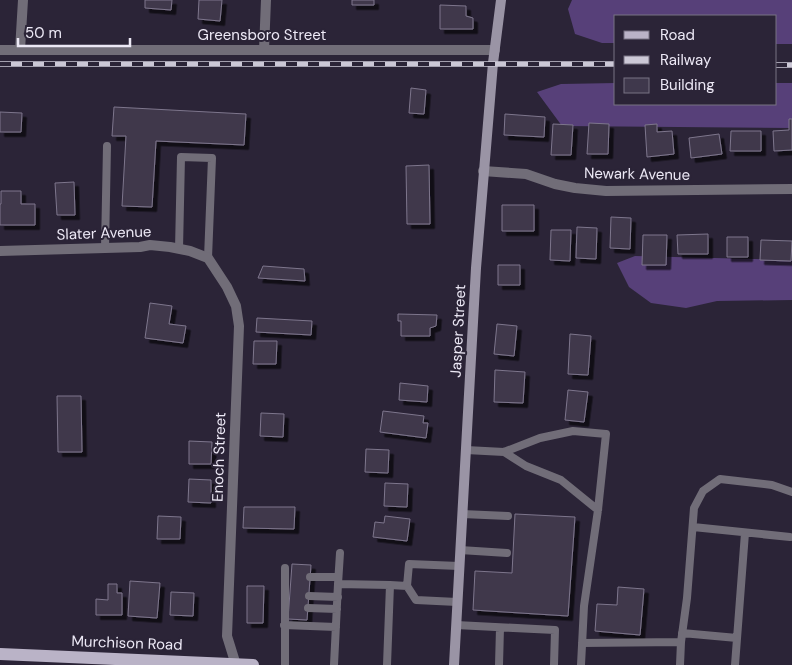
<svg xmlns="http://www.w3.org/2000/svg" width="792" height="665" font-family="'DM Sans',sans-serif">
	<defs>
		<filter id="shadow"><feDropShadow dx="4.5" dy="4.5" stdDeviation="0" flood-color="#0009"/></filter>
	</defs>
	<rect width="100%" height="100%" fill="#2b2437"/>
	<path fill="#574079" d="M572,0H792V44H776V16H616V43H602L575,34L568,9Z
		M616,83V104H776V83H792V128L562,126L537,92L561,84Z
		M635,256L792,260V300L717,301L686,308L651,303L629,287L617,263Z"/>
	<path fill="#3f384c" stroke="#7e768c" filter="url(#shadow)" d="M145,0H172L171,10L145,8Z
		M199,0H222L220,21L198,19Z
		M352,0H374V5H352Z
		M440,5L466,6V16L473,18V29H440Z
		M411,88L426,90L424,114L409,113Z
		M114,107L246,114L244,145L156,141L152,207L122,206L126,136H112Z
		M0,112L22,113L21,132H0Z
		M505,114L545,117L544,137L504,135Z
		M789,119H792V150L774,151L773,131L789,130Z
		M589,123L609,124L608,154H587Z
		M553,124L573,125L571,155H551Z
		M657,124V132L672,131L674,154L647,157L645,125Z
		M731,131H761V151H730Z
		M719,134L722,154L691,158L689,138Z
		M429,165L430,224H407L406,166Z
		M74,182L75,215H57L55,183Z
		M1,191H21V204H35V225H0V204H1Z
		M502,205H534V231H502Z
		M611,217L631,218L630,249L610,248Z
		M577,227L597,228L596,259L576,258Z
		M551,230H571L570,261L550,260Z
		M708,234V254H678L677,235Z
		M643,235H667L666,265H642Z
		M727,237H748V257H727Z
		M761,240L792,241L791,261L760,260Z
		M498,265H520V285H498Z
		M263,266L304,269L305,281L258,278Z
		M150,303L172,306L169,324L186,326L183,343L145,338Z
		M398,314L437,315L436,326L430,328V336H401V321H398Z
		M257,318L312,321L311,335L256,332Z
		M497,324L517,326L514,356L494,354Z
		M570,334L591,336L588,375L568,374Z
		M254,341H277L276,364H253Z
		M495,370L525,372L523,403L494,402Z
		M400,383L428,386L427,402L399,400Z
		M568,390L588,392L584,422L565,420Z
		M57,396H81L82,452H58Z
		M383,411L424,416L423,423H428L426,438L380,432Z
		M261,413L284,414L283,437L260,436Z
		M189,441L212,442L211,464H189Z
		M366,449L389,450L388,473L365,472Z
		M189,479L211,480V503L188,502Z
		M385,483L408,484L407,507L384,506Z
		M244,507H295L294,529L243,528Z
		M515,514L575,517L568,616L473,610L475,571L512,573Z
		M158,516L181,517L180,539H157Z
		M385,516L410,519L407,541L373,537L375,522L384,523Z
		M292,564L311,565L307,620L288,619Z
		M130,581L160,583L157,618L128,616Z
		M108,584H117V593H122V615H96V599L108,600Z
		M247,586H264L263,623H247Z
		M618,587L644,589L640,635L595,631L597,604L617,605Z
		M171,592L194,593L193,616L170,615Z"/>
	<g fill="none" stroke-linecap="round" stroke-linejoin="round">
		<path stroke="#716d78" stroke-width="8" d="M105,248L107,146
			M179,249L181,157L212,158L208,258
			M466,450L504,452L540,438L573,431L606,434L598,510L584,606L581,665
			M504,452L526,466L561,480L598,510
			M462,514L508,516
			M693,527L790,537
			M460,550L507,553
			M285,568V665
			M310,577H338
			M338,584L340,553
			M407,586L409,564L459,566
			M309,596L338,597
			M308,608L337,609
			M284,625L336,627
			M456,625L555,630L554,665
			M682,633L737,638
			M582,643L681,642
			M334,665L338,584L390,585
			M387,665L390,585L407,586L416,600L457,602
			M499,665L500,628
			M680,665L681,642L687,598L694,508L703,491L720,479L772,485L792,492
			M735,665L745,533"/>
		<path stroke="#716d78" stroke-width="10" d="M0,50H495
			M20,50L23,0
			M264,50L266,0
			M483,171L526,174L555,184L575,188L606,191L792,189
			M0,251L140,247L150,245L170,247L190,251L208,258L227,287L236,306L239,326L227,636L236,665"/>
		<path stroke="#9a94a5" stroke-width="10" d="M454,665L476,268L493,63L501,0"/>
		<path stroke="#bab3c7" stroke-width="12" d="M0,654L253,665"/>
		<g stroke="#ccc8d6" stroke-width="5.5">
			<path id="rail" d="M0,64H616
				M776,65H792"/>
		</g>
		<use href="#rail" stroke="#2b2437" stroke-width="4" stroke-dasharray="11" stroke-linecap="butt"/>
	</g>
	<g text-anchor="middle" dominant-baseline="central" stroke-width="4" stroke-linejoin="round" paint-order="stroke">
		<g font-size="15" fill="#ece8f5" stroke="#2b2437">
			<text x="262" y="35">Greensboro Street</text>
			<text transform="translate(637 174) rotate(1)">Newark Avenue</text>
			<text transform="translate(104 233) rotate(-2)">Slater Avenue</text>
			<text transform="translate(458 331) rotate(-87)">Jasper Street</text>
			<text transform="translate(219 457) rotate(-88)">Enoch Street</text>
			<text transform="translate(127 643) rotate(2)">Murchison Road</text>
		</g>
	</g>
	<rect x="614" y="15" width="162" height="90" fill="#2b2437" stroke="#787283"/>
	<rect x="624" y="31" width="25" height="8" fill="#bab3c7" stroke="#787283"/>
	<text x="660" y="40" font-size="15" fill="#ece8f5">Road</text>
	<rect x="624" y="56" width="25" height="8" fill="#ccc8d6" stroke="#787283"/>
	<text x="660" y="65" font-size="15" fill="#ece8f5">Railway</text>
	<rect x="624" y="78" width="25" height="15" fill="#3f384c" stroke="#787283"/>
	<text x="660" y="90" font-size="15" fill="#ece8f5">Building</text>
	<path d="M18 38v8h112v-8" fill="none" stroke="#ece8f5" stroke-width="2.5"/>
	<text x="25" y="38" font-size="15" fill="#ece8f5" stroke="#2b2437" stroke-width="4" paint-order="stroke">50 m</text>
</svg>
